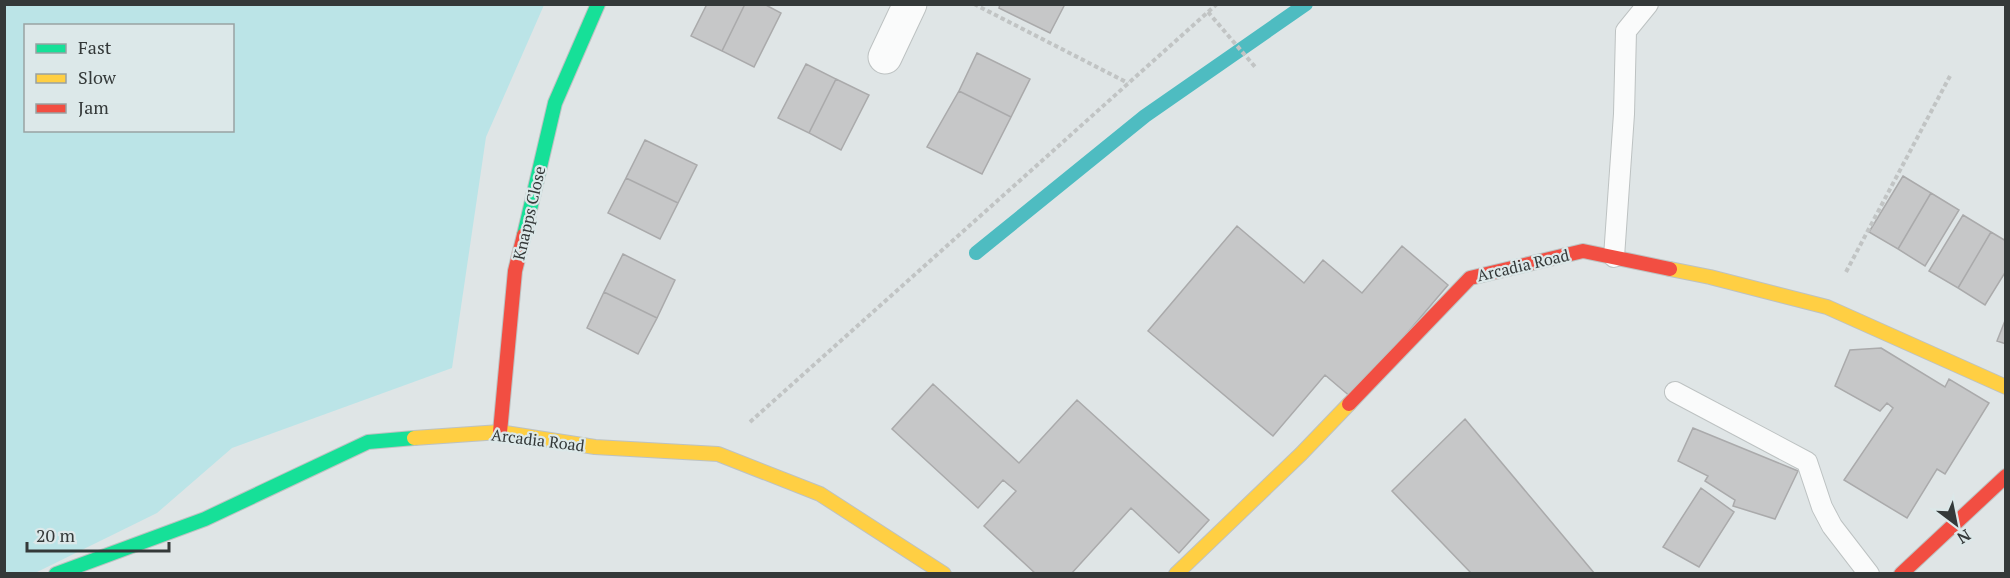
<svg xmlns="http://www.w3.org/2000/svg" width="2010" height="578" font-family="'PT Serif',serif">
	<rect width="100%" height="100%" fill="#dfe5e6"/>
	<path fill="#bbe4e7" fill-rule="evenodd" d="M4,5H544L486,137L452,368L232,448L157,513L35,573H5ZM26,26H232V130H26Z"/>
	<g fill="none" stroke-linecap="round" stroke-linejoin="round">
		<path stroke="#4ebcc1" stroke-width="14" d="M976,253L1145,116L1306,4"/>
	</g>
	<path fill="#c6c7c8" stroke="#aaaaab" stroke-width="1.5" d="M707,4H745L722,51L691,36Z
		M745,4H764L781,13L754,67L722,51Z
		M1000,4H1065L1050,33L999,8Z
		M977,53L1030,79L1011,117L959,91Z
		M806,64L836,79L809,133L778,118Z
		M836,79L869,95L841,150L809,133Z
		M959,91L1011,117L982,174L927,147Z
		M645,140L697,165L678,203L626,178Z
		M1903,176L1931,193L1898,249L1869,232Z
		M626,178L678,203L660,239L608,213Z
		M1931,193L1959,210L1925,266L1898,249Z
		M1963,215L1991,232L1958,288L1929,271Z
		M1237,226L1304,283L1323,260L1362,293L1402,246L1448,285L1352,398L1325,375L1273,436L1148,331Z
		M1991,232L2006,241V271L1985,305L1958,288Z
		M623,254L675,280L657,318L604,292Z
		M604,292L657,318L638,354L587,328Z
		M2006,318V344L1997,341Z
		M1881,348L1945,387L1949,379L1989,403L1945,474L1937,469L1907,518L1844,480L1893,408L1887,403L1880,411L1835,386L1850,350Z
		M933,384L1019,463L1077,400L1209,520L1179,553L1131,508L1071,574H1036L984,526L1016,491L1003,480L978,508L892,429Z
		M1465,419L1595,574H1472L1392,491Z
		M1693,428L1798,471L1775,519L1733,506L1735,500L1705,481L1708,476L1678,461Z
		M1701,488L1734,512L1699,567L1663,547Z"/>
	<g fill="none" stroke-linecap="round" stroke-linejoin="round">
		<g stroke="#bdc2c2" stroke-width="22">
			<path id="lane" d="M1614,257L1624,114L1626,31L1648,4
				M1675,392L1807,462L1822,507L1832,526L1869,574"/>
		</g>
		<g stroke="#bdc2c2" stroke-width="35">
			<path id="street" d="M885,57L910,4"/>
		</g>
		<g stroke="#bdc2c2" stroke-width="16">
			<path id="fast" d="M524,235L555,103L598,4
				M56,574L205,519L368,442L414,438"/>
		</g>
		<g stroke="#bdc2c2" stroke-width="16">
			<path id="slow" d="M1670,269L1710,277L1827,307L2006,387
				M414,438L500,432L595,447L718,454L820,494L944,574
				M1176,574L1301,454L1349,404"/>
		</g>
		<g stroke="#bdc2c2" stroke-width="16">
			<path id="jam" d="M1349,404L1470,278L1583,251L1670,269
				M500,432L515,271L524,235
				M1901,574L2006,476"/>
		</g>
		<path stroke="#c1c4c4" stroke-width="4" stroke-dasharray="4.5 3" stroke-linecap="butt" d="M974,4L1128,83
			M1208,12L1256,68
			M1846,272L1950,76
			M750,422L1217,4"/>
		<use href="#lane" stroke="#fafbfb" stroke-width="20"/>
		<use href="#street" stroke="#fafbfb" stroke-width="33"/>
		<use href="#fast" stroke="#16e098" stroke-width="14"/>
		<use href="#slow" stroke="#ffcf43" stroke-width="14"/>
		<use href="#jam" stroke="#f24e42" stroke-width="14"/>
	</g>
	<g text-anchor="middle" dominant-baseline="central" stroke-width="4.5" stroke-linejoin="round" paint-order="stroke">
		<g font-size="16" fill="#343939" stroke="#dce8e9">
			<text transform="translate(529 213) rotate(-77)">Knapps Close</text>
			<text transform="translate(1523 265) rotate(-13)">Arcadia Road</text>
			<text transform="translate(538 440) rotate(7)">Arcadia Road</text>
		</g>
	</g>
	<rect width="2010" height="578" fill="none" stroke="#343939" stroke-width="12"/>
	<rect x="24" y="24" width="210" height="108" fill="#dce8e9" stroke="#99a2a3" stroke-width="1.5"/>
	<rect x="36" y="44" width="30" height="9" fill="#16e098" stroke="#99a2a3" stroke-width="1.5"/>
	<text x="78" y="54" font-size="18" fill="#343939">Fast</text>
	<rect x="36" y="74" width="30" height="9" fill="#ffcf43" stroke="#99a2a3" stroke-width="1.5"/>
	<text x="78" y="84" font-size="18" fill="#343939">Slow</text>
	<rect x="36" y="104" width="30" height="9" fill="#f24e42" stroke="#99a2a3" stroke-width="1.5"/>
	<text x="78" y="114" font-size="18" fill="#343939">Jam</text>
	<g transform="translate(1956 524) rotate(148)" stroke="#dce8e9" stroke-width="4.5" paint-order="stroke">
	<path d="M0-4.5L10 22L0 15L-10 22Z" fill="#343939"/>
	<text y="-9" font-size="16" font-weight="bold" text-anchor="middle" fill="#343939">N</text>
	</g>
	<path d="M27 542v9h142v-9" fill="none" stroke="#343939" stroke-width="3"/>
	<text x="36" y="542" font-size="18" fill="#343939" stroke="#dce8e9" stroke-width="4.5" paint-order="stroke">20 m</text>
</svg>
